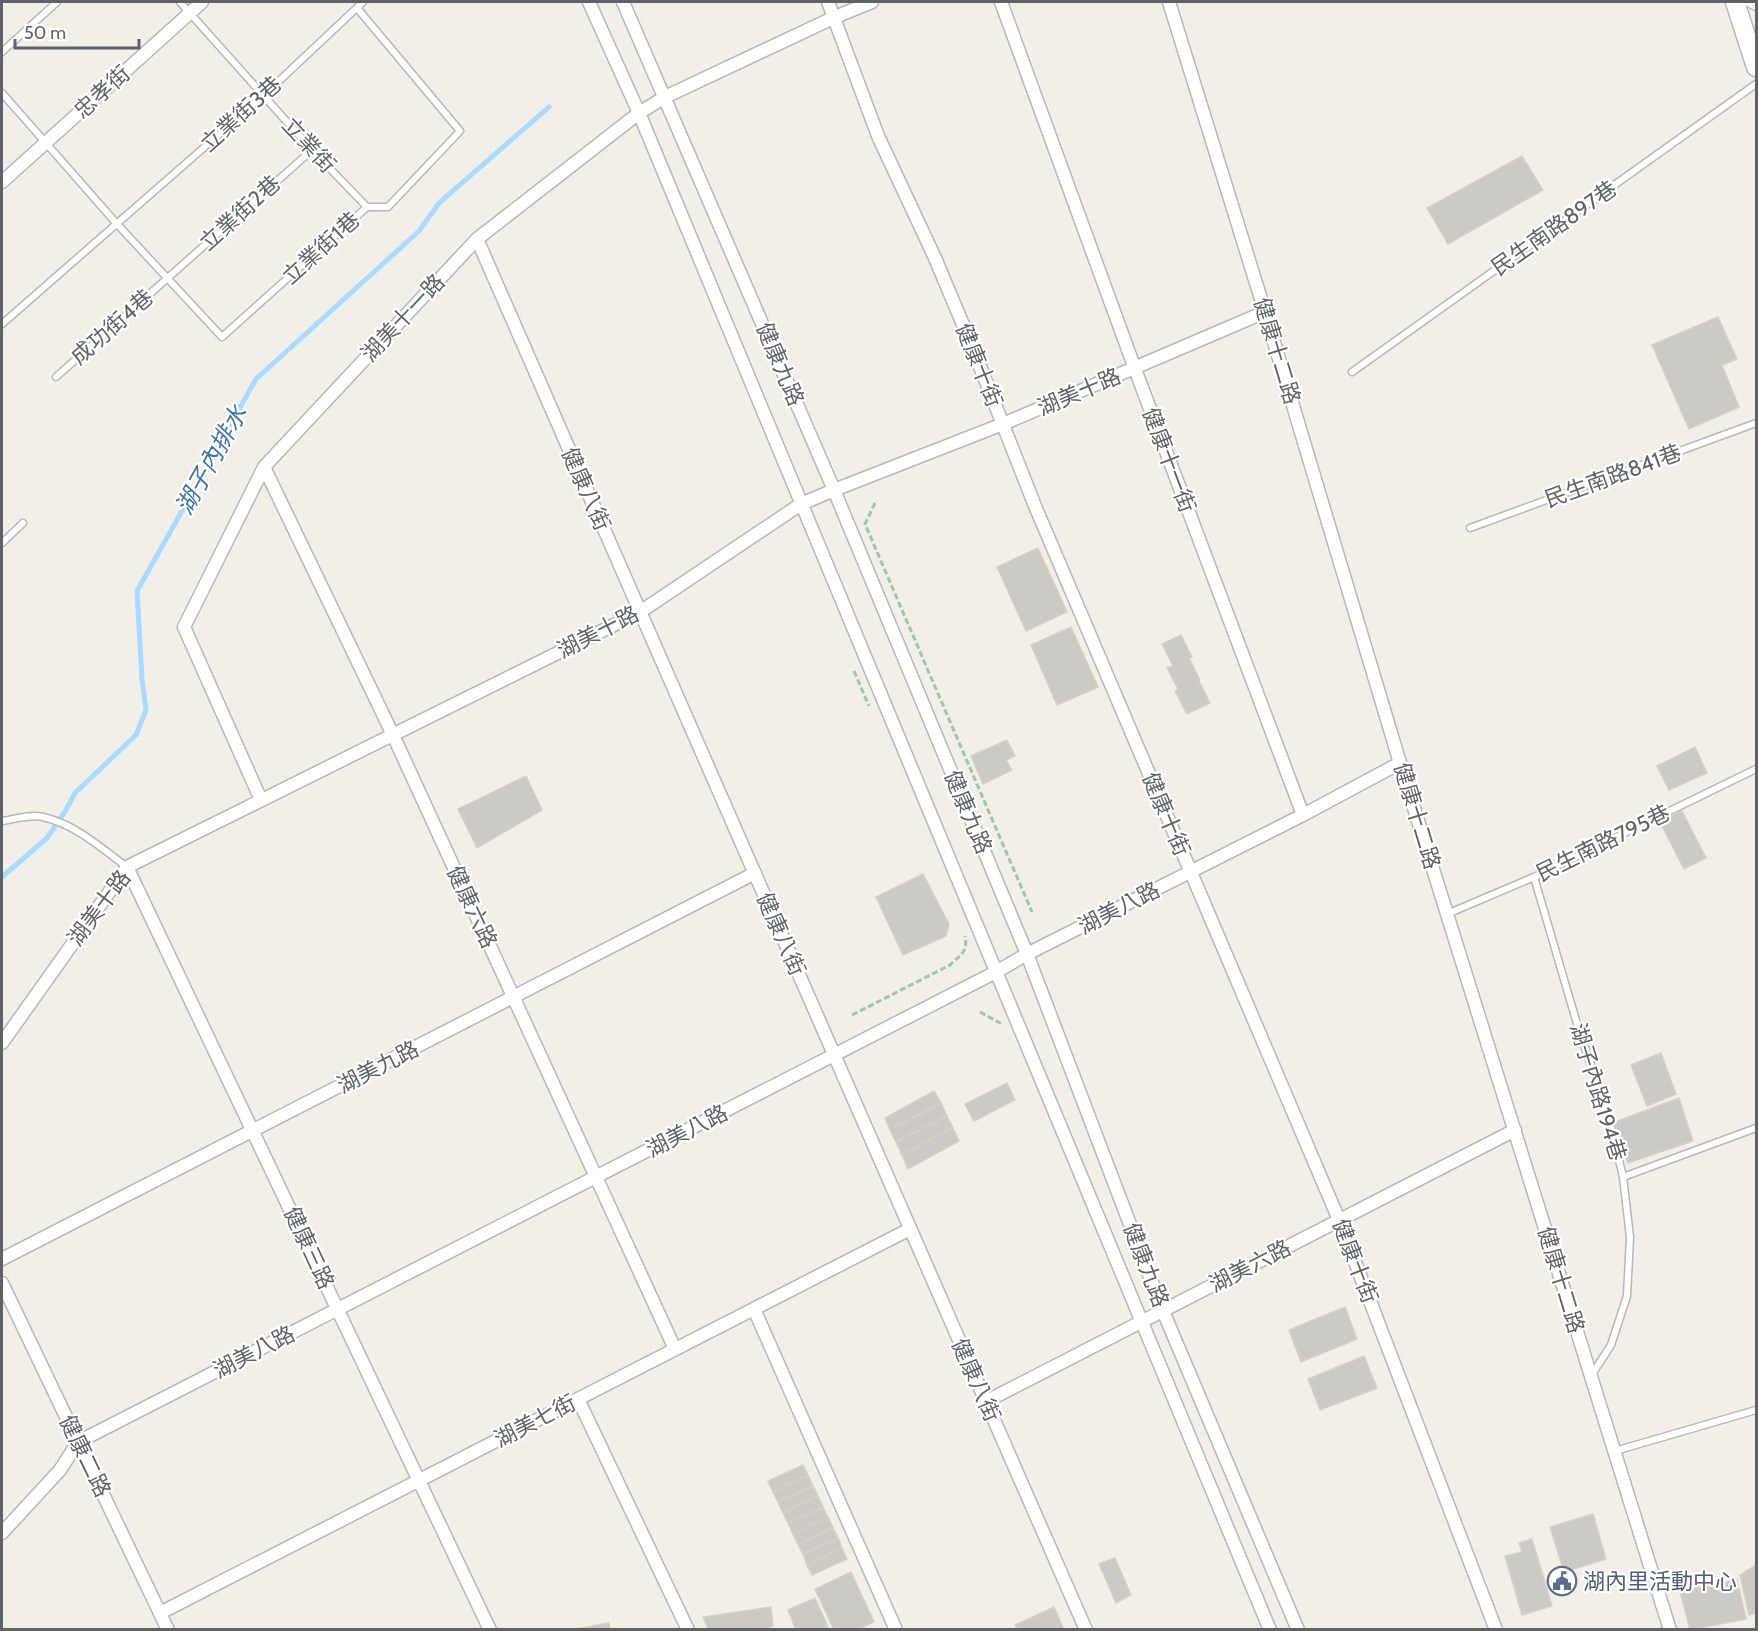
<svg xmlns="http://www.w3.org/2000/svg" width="1758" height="1631" font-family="Cabin,'Noto Sans TC',sans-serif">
	<rect width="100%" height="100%" fill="#f1efe8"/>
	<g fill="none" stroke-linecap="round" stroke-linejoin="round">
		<path stroke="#aadaff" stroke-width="5" d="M2,877L47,838L66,810L75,793L136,735L146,710L142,679L137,591L256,379L419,231L439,203L549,107"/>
	</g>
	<path fill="#cccac5" stroke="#d6d1c6" stroke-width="1.5" d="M1522,156L1543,190L1448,244L1427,208Z
		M1718,317L1737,359L1722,365L1739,407L1689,429L1652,345Z
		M1038,548L1067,612L1026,631L997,567Z
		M1071,627L1098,687L1057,705L1031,645Z
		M1181,635L1192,657L1189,658L1200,680L1199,681L1210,703L1187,714L1175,691L1178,689L1167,668L1173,666L1162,644Z
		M1007,740L1015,756L1006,760L1012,770L983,784L971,756Z
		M1695,747L1707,773L1669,790L1657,766Z
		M526,776L542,810L477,848L458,809Z
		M1682,811L1706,858L1684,869L1660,822Z
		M923,874L949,924L946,936L903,955L876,897Z
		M1661,1053L1676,1094L1647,1106L1631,1065Z
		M1007,1083L1015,1100L974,1121L965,1104Z
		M934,1091L941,1103L890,1130L885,1118Z
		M1679,1098L1693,1141L1628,1163L1615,1122Z
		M941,1103L947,1116L896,1142L890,1130Z
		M947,1116L953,1128L902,1155L896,1142Z
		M953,1128L959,1141L908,1169L902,1155Z
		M1345,1307L1357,1339L1301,1362L1289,1330Z
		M1364,1356L1377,1388L1320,1410L1308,1379Z
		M803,1465L808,1475L773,1492L768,1481Z
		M808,1475L813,1486L778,1502L773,1492Z
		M813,1486L818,1496L783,1513L778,1502Z
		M818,1496L823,1507L788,1523L783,1513Z
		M823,1507L828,1517L793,1534L788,1523Z
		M1593,1514L1606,1559L1564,1572L1550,1527Z
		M828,1517L833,1528L798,1544L793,1534Z
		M833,1528L838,1538L803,1554L798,1544Z
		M838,1538L842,1548L807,1565L803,1554Z
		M1532,1539L1552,1606L1522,1615L1505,1556L1522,1552L1519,1543Z
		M842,1548L847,1559L812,1575L807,1565Z
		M1115,1558L1131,1595L1116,1603L1099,1564Z
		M1756,1565V1613L1749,1615L1740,1575Z
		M851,1572L874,1622L857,1630H834L815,1589Z
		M1737,1580L1746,1619L1690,1630L1680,1591Z
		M815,1598L828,1627L822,1630H796L788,1610Z
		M771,1607L773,1626L762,1630H709L703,1617Z
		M1054,1607L1064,1630H1018L1015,1625Z
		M609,1623L610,1630H571Z"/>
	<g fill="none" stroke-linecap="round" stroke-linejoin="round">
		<g stroke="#b5b8bc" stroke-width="9">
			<path id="service" d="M180,2L312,150L367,207
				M1746,2L1756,7
				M2,52L57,2
				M2,93L117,224L222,337L367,207H388L460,131L357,8
				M2,324L263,96L363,2
				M1352,372L1756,84
				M56,377L312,150
				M1470,528L1756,423
				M2,543L23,523
				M2,821C15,819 30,814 43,817C75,824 101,848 127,867
				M1534,877L1580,1034L1607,1109L1623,1177L1630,1237L1627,1296L1611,1345L1591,1376
				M1447,914L1534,877L1756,769
				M1623,1177L1756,1128
				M1615,1451L1756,1410"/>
		</g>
		<g stroke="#b5b8bc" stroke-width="15">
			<path id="minor" d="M589,2L639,113L1270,1630
				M623,2L834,490L1027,954L1163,1311L1298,1630
				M828,2L878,136L935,258L972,346L1035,506L1339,1220L1496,1630
				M1001,2L1135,369L1303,815
				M1169,2L1265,312L1400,763L1670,1630
				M2,182L202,2
				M477,239L1086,1630
				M264,467L393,735L675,1349
				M261,800L184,627L264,467L477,239L639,113L665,97L835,17L872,2
				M127,867L490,1630
				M2,1043L127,867L640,612L801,504L834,490L1003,424L1265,312
				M2,1259L755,873
				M2,1283L168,1630
				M754,1309L896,1630
				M578,1399L688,1630
				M985,1402L1515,1130
				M2,1533L60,1470L78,1442L996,972L1027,954L1303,815L1400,763
				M160,1613L910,1229"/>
		</g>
		<g stroke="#b6babf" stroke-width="21">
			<path id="secondary" d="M1735,2L1756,67"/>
		</g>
		<path stroke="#9cc7a9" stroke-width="3" stroke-dasharray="6 3" stroke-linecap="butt" d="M875,503L865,524L1032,912
			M854,671L869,706
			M980,1012L1002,1024
			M852,1015L950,965C961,954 968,953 965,936"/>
		<use href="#service" stroke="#fff" stroke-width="6"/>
		<use href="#minor" stroke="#fff" stroke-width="12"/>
		<use href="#secondary" stroke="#fff" stroke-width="18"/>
	</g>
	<defs>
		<g id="civic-ring" transform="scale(1.5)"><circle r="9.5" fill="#fff" stroke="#5c6f8a" stroke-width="1.5"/><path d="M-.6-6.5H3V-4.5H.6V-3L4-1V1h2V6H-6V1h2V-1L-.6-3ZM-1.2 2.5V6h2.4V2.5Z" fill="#5c6f8a"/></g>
	</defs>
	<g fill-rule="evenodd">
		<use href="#civic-ring" x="1562" y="1581"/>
	</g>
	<g text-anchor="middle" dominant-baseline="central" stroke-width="4.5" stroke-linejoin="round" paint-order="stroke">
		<g font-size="22" fill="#5f6368" stroke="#fff">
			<text transform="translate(102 92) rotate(-42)">忠孝街</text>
			<text transform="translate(241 114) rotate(-42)">立業街3巷</text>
			<text transform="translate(309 145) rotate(47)">立業街</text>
			<text transform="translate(240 213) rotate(-42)">立業街2巷</text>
			<text transform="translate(1554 228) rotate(-35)">民生南路897巷</text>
			<text transform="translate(321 248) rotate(-42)">立業街1巷</text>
			<text transform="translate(403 318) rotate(-47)">湖美十一路</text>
			<text transform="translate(112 327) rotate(-41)">成功街4巷</text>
			<text transform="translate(1277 351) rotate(73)">健康十二路</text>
			<text transform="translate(780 364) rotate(67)">健康九路</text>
			<text transform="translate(979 365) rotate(68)">健康十街</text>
			<text transform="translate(1079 392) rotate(-23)">湖美十路</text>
			<text transform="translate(1169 460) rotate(69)">健康十一街</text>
			<text transform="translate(1613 476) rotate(-20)">民生南路841巷</text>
			<text transform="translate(586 489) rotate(66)">健康八街</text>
			<text transform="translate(598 632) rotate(-27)">湖美十路</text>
			<text transform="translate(968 812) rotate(67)">健康九路</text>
			<text transform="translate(1166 814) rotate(67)">健康十街</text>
			<text transform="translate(1417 816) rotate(73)">健康十二路</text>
			<text transform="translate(1603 843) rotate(-26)">民生南路795巷</text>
			<text transform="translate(472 907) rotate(65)">健康六路</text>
			<text transform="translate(99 908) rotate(-53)">湖美十路</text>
			<text transform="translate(1119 908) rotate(-27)">湖美八路</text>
			<text transform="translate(781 934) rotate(66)">健康八街</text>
			<text transform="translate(378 1067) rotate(-27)">湖美九路</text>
			<text transform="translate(1598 1092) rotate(73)">湖子內路194巷</text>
			<text transform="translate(687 1131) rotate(-27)">湖美八路</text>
			<text transform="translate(309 1248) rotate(65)">健康三路</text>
			<text transform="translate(1355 1261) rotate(69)">健康十街</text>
			<text transform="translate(1146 1265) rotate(69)">健康九路</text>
			<text transform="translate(1250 1266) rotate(-27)">湖美六路</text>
			<text transform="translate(1561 1280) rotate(73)">健康十二路</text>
			<text transform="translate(254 1352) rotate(-27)">湖美八路</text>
			<text transform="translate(976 1380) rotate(66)">健康八街</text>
			<text transform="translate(535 1421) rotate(-27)">湖美七街</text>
			<text transform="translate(85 1456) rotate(64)">健康二路</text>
		</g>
		<g font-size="22" fill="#4e5e75" stroke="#fff" text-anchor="start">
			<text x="1583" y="1581">湖內里活動中心</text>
		</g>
		<g font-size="24" font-style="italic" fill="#4174aa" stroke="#fff">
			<text transform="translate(211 460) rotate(-61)">湖子內排水</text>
		</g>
	</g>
	<rect width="1758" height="1631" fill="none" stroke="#5f6368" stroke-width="6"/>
	<path d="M15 39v9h124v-9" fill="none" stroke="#5f6368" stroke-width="3"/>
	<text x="24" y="39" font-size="18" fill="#5f6368" stroke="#ffffff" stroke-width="4.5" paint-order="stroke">50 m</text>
</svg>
